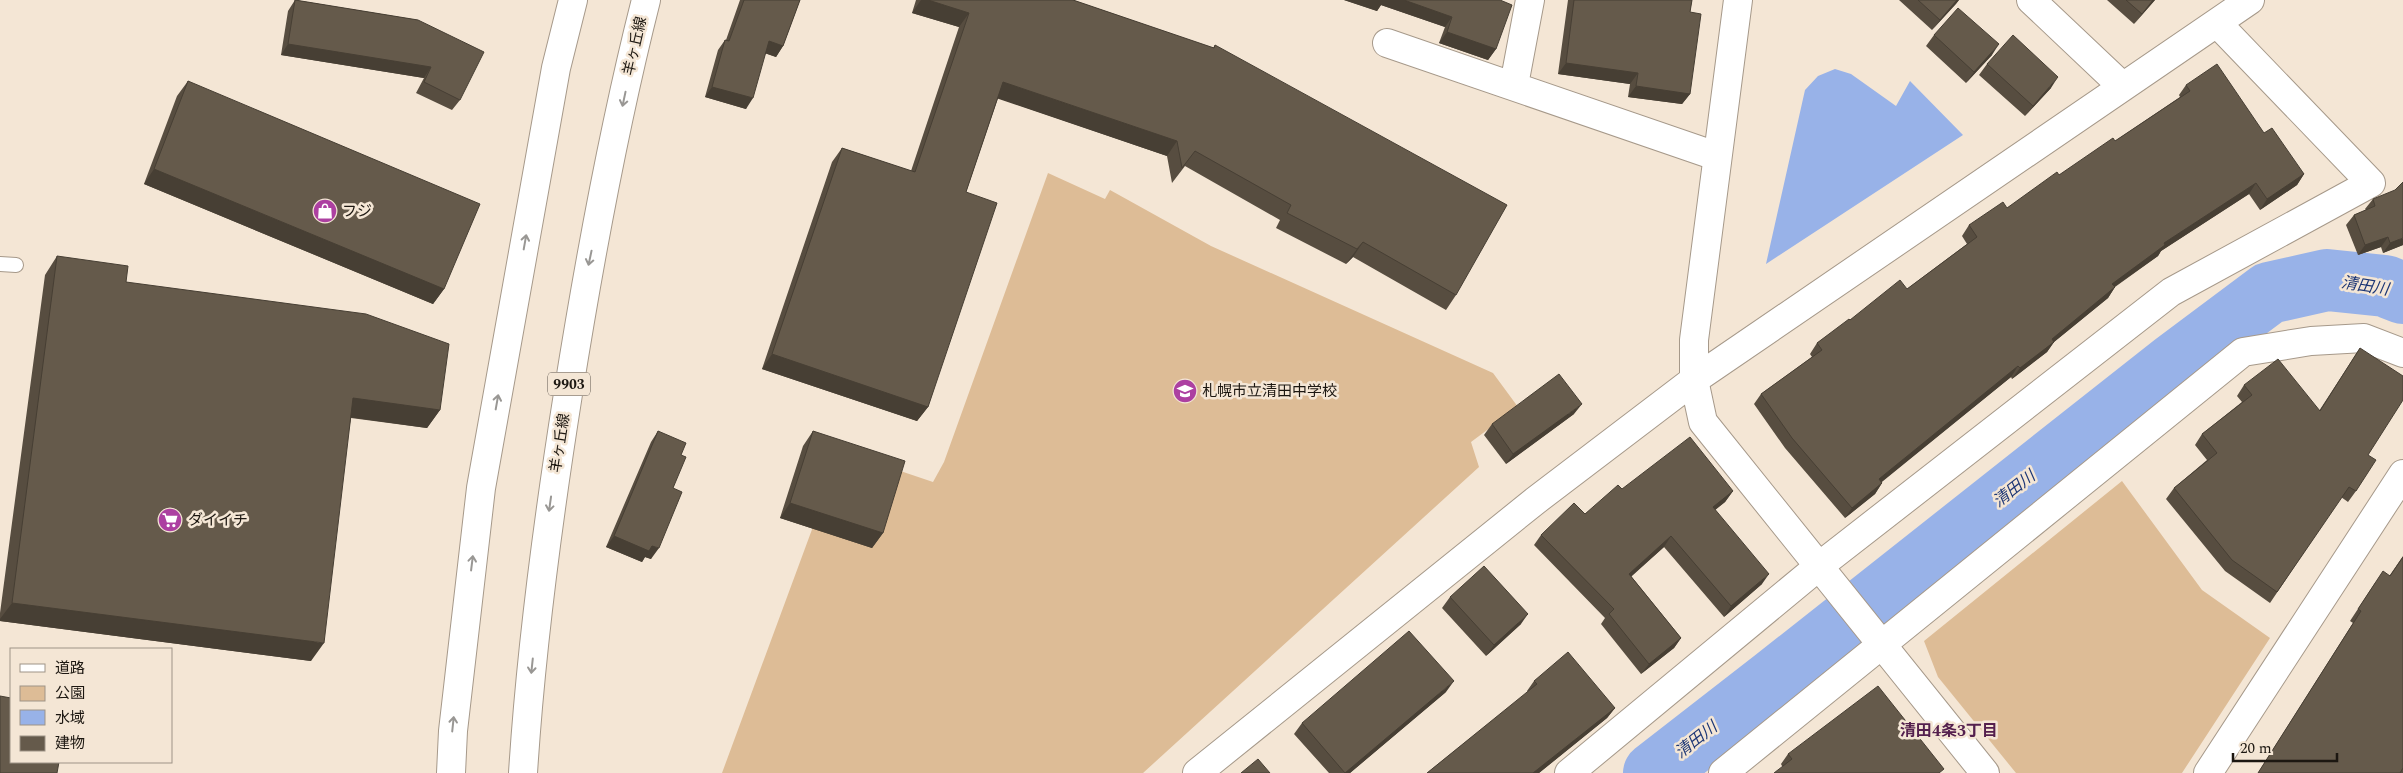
<svg xmlns="http://www.w3.org/2000/svg" width="2403" height="773" font-family="Spectral,'Noto Sans JP',serif">
	<rect width="100%" height="100%" fill="#f4e6d5"/>
	<path fill="#ddbc96" d="M1048,173L1105,199L1110,190L1211,246L1493,373L1518,407L1471,442L1479,467L1143,773H722L841,451L933,482L944,462Z
		M2122,481L2202,590L2270,638L2182,773H2016L1938,677L1924,641Z"/>
	<path fill="#98b2e8" d="M1835,69L1851,74L1896,106L1910,81L1963,135L1766,264L1805,90L1818,76Z"/>
	<g fill="none" stroke-linecap="round" stroke-linejoin="round">
		<path stroke="#98b2e8" stroke-width="62" d="M1654,773L1775,679L2174,364L2269,293L2327,280L2385,286L2403,293"/>
		<g stroke="#a6998a" stroke-width="16">
			<path id="service" d="M0,264L16,265"/>
		</g>
		<g stroke="#a6998a" stroke-width="30">
			<path id="minor" d="M2031,0L2123,87
				M1387,43L1716,156
				M1514,85L1530,0
				M1694,380L2250,0
				M1569,773L1818,567L2171,292L2371,183L2217,23
				M1723,773L2243,352L2311,341L2364,338L2403,353
				M2208,773L2403,474"/>
		</g>
		<g stroke="#a6998a" stroke-width="30">
			<path id="tertiary" d="M1738,0L1694,340V380L1703,422L1985,773
				M1197,773L1535,501L1694,380"/>
		</g>
		<g stroke="#a6998a" stroke-width="30">
			<path id="primary" d="M451,773L453,731L481,488L556,68L573,0
				M523,773C531,646 548,520 568,394C589,262 613,130 646,0"/>
		</g>
		<use href="#service" stroke="#fff" stroke-width="14"/>
		<use href="#minor" stroke="#fff" stroke-width="28"/>
		<use href="#tertiary" stroke="#fff" stroke-width="28"/>
		<use href="#primary" stroke="#fff" stroke-width="28"/>
	</g>
	<path fill="#574d40" d="M295,0L418,20L460,100L452,110L416,93L424,78L281,55L288,11Z
		M740,0H800L783,46L776,57L765,53L746,109L705,97L718,50L725,40H726Z
		M916,0H1073L1213,48L1215,45L1456,295L1446,310L1353,257L1346,264L1276,228L1280,220L1185,166L1172,183L1167,156L998,98L966,192L928,407L917,421L762,369L832,162L842,148L911,171L959,27L912,13Z
		M1344,0H1500L1496,49L1488,60L1439,43L1445,27L1381,5L1377,11Z
		M1568,0H1692L1690,12V94L1682,104L1628,97L1630,84L1558,74Z
		M1899,0H1959L1932,30Z
		M2107,0H2155L2134,24Z
		M1934,35L1992,55L1966,83L1926,46Z
		M1987,64L2051,88L2025,116L1979,75Z
		M188,81L444,289L433,304L144,184L177,96Z
		M2186,85L2264,133L2304,174L2297,185L2260,210L2249,194L2161,251L2158,256L2115,287L2108,298L2054,342L2047,352L2012,379L2011,377L1881,482L1882,483L1875,494L1845,518L1785,448L1754,404L1761,394L1812,357L1810,354L1817,343L1850,320L1907,289L1967,244L1962,236L1969,225L2007,208L2059,175L2115,141L2180,97L2179,95Z
		M2373,199L2403,245L2383,253L2381,247L2358,255L2346,225L2354,215L2366,210L2365,209Z
		M57,256L126,282L440,410L427,428L351,418L311,661L0,621V613L45,275Z
		M2360,348L2368,455L2356,491L2348,502L2341,497L2270,603L2225,571L2166,499L2174,488L2207,460L2195,445L2202,434L2242,402L2237,396L2244,385L2319,411Z
		M1574,414L1506,464L1484,435L1492,424Z
		M658,431L681,455L673,488L651,559L645,557L642,562L606,547L651,442Z
		M813,431L883,533L872,548L780,518L803,446Z
		M1622,489L1733,491L1725,502L1715,510L1762,584L1724,617L1664,547L1631,576L1681,638L1674,648L1641,674L1601,624L1605,618L1534,545L1541,535L1585,514Z
		M2403,556V773H2258L2353,623L2350,621L2375,583L2390,575Z
		M1450,597L1521,624L1486,656L1442,608Z
		M1534,681L1615,708L1607,718L1539,773H1427L1528,692L1527,691Z
		M1446,692L1350,773H1329L1294,734L1302,723Z
		M1788,754L1941,773L1782,766L1781,764Z"/>
	<path fill="#473f34" d="M921,0H928L969,13L959,27L912,13Z
		M1344,0H1404L1452,17L1445,27L1381,5L1377,11Z
		M1957,0H1959L1956,4L1932,30L1940,20Z
		M2153,0H2155L2134,24L2142,14Z
		M1447,32L1496,49L1488,60L1439,43Z
		M769,41L783,46L776,57L761,52Z
		M288,44L431,67L424,78L281,55Z
		M1999,44L1992,55L1966,83L1974,72Z
		M1566,63L1638,73L1630,84L1558,74Z
		M2058,77L2051,88L2025,116L2033,106Z
		M1003,82L1177,141L1167,156L993,97Z
		M1636,86L1690,94L1682,104L1628,97Z
		M712,87L753,98L746,109L705,97Z
		M154,169L444,289L433,304L144,184Z
		M2304,174L2297,185L2260,210L2267,199Z
		M2256,183L2249,194L2161,251L2158,256L2104,294L2112,284L2164,243Z
		M2388,237L2381,247L2358,255L2365,245Z
		M2403,238V245L2383,253L2390,243Z
		M1363,242L1353,257L1346,264L1357,249Z
		M2115,287L2108,298L2054,342L2047,352L2012,379L2020,368L2052,339Z
		M772,354L928,407L917,421L762,369Z
		M2018,366L2011,377L1872,490L1879,479Z
		M353,398L440,410L427,428L341,416Z
		M1582,404L1574,414L1506,464L1513,454Z
		M1882,483L1875,494L1845,518L1852,508Z
		M1733,491L1725,502L1705,518L1713,507Z
		M790,503L883,533L872,548L780,518Z
		M614,536L652,546L659,548L651,559L645,557L642,562L606,547Z
		M1671,536L1664,547L1622,585L1629,574Z
		M1769,574L1762,584L1724,617L1731,606Z
		M12,603L324,643L311,661L0,621V619Z
		M1528,614L1521,624L1486,656L1494,645Z
		M1681,638L1674,648L1641,674L1649,664Z
		M1454,681L1446,692L1350,773H1345Z
		M1615,708L1607,718L1539,773H1533Z"/>
	<path fill="#655a4b" stroke="#473f34" d="M295,0L418,20L484,52L460,100L424,82L431,67L288,44Z
		M744,0H800L783,46L769,41L753,98L712,87L725,40L729,41Z
		M928,0H1073L1214,48L1215,45L1507,205L1456,295L1363,242L1357,249L1287,213L1291,205L1195,151L1182,168L1177,141L1003,82L966,192L997,203L928,407L772,354L842,148L915,172L969,13Z
		M1404,0H1500L1512,5L1496,49L1447,32L1452,17Z
		M1574,0H1692L1690,12L1701,14L1690,94L1636,86L1638,73L1566,63Z
		M1918,0H1957L1940,20Z
		M2126,0H2153L2142,14Z
		M1958,8L1999,44L1974,72L1934,35Z
		M2013,35L2058,77L2033,106L1987,64Z
		M2217,64L2264,133L2272,128L2304,174L2267,199L2256,183L2164,243L2165,245L2112,284L2115,287L2052,339L2054,342L2020,368L2018,366L1879,479L1882,483L1852,508L1792,438L1761,394L1822,350L1817,343L1849,319L1850,320L1900,280L1907,289L1977,237L1969,225L2003,202L2007,208L2057,172L2059,175L2113,138L2115,141L2190,91L2186,85Z
		M188,81L480,204L444,289L154,169Z
		M2403,182V238L2390,243L2388,237L2365,245L2354,215L2375,206L2373,199L2395,190Z
		M57,256L128,266L126,282L366,314L449,344L440,410L353,398L324,643L12,603Z
		M2360,348L2403,376V400L2368,455L2376,460L2356,491L2349,487L2277,592L2232,560L2174,488L2217,453L2202,434L2252,395L2244,385L2278,359L2320,411Z
		M1559,374L1582,404L1513,454L1492,424Z
		M658,431L686,443L681,455L686,457L673,488L682,492L659,548L652,546L649,551L614,536Z
		M813,431L905,461L883,533L790,503Z
		M1690,437L1733,491L1713,507L1769,574L1731,606L1671,536L1629,574L1681,638L1649,664L1609,614L1614,609L1541,535L1574,503L1585,514L1618,485L1622,489Z
		M2403,557V768L2400,773H2258L2361,611L2358,609L2383,571L2390,576Z
		M1484,566L1528,614L1494,645L1450,597Z
		M1409,631L1454,681L1345,773L1302,723Z
		M1568,652L1615,708L1533,773H1427L1537,684L1534,681Z
		M1878,686L1944,769L1939,773H1774L1792,759L1788,754Z
		M0,696L11,698V762H59L57,773H0Z
		M1258,759L1270,773H1241Z"/>
	<defs><path id="oneway-shaft" d="M-6 0H5M1.5-3L5.5 0L1.5 3" fill="none" stroke-width="1.6" stroke-linecap="round" stroke-linejoin="round" transform="scale(1.25)"/></defs>
	<g stroke="#999794">
		<use href="#oneway-shaft" transform="translate(624 99) rotate(102)"/>
		<use href="#oneway-shaft" transform="translate(525 242) rotate(-80)"/>
		<use href="#oneway-shaft" transform="translate(590 258) rotate(102)"/>
		<use href="#oneway-shaft" transform="translate(497 402) rotate(-80)"/>
		<use href="#oneway-shaft" transform="translate(550 504) rotate(98)"/>
		<use href="#oneway-shaft" transform="translate(472 563) rotate(-83)"/>
		<use href="#oneway-shaft" transform="translate(532 666) rotate(96)"/>
		<use href="#oneway-shaft" transform="translate(453 724) rotate(-84)"/>
	</g>
	<defs>
		<g id="shop-disc" transform="scale(1.25)"><circle r="9.5" fill="#ac40a1" stroke="#f4e6d5"/><path d="M-5-2.5h2.3a2.7 3.5 0 0 1 5.4 0H5L5.5 6h-11ZM-1.5-2.5h3a1.5 2.3 0 0 0-3 0Z" fill="#fff"/></g>
		<g id="school-disc" transform="scale(1.25)"><circle r="9.5" fill="#ac40a1" stroke="#f4e6d5"/><path d="M0-5L7-2L0 1L-7-2ZM-4 1L0 2.5L4 1V4Q0 6-4 4Z" fill="#fff"/></g>
		<g id="supermarket-disc" transform="scale(1.25)"><circle r="9.5" fill="#ac40a1" stroke="#f4e6d5"/><path d="M-6-5.5h2.5l.6 2H6L4.5 2H-2.5L-4.4-4H-6ZM-1.5 3.2a1.3 1.3 0 1 0 .1 0ZM3 3.2a1.3 1.3 0 1 0 .1 0Z" fill="#fff"/></g>
	</defs>
	<g fill-rule="evenodd">
		<use href="#shop-disc" x="325" y="211"/>
		<use href="#school-disc" x="1185" y="391"/>
		<use href="#supermarket-disc" x="170" y="520"/>
	</g>
	<g text-anchor="middle" dominant-baseline="central" stroke-width="5" stroke-linejoin="round" paint-order="stroke">
		<rect fill="#f4e6d5" stroke="#5d554c" stroke-width="1" x="548" y="372.5" width="42" height="23" rx="4"/>
		<g font-size="14" font-weight="bold" fill="#1c1711">
			<text x="569" y="384">9903</text>
		</g>
		<g font-size="15" fill="#1c1711" stroke="#f4e6d5">
			<text transform="translate(635 46) rotate(-77)">羊ヶ丘線</text>
			<text transform="translate(560 443) rotate(-81)">羊ヶ丘線</text>
		</g>
		<g font-size="15" fill="#1c1711" stroke="#f4e6d5" text-anchor="start">
			<text x="342" y="211">フジ</text>
			<text x="1202" y="391">札幌市立清田中学校</text>
			<text x="188" y="520">ダイイチ</text>
		</g>
		<g font-size="16" font-style="italic" fill="#1c3675" stroke="#f4e6d5">
			<text transform="translate(2365 286) rotate(9)">清田川</text>
			<text transform="translate(2014 489) rotate(-38)">清田川</text>
			<text transform="translate(1696 740) rotate(-38)">清田川</text>
		</g>
		<g font-size="16" font-weight="bold" fill="#54204e" stroke="#f4e6d5">
			<text x="1949" y="731">清田4条3丁目</text>
		</g>
	</g>
	<rect x="10" y="648" width="162" height="115" fill="#f4e6d5" stroke="#9e9387"/>
	<rect x="20" y="664" width="25" height="8" fill="#ffffff" stroke="#9e9387"/>
	<text x="55" y="673" font-size="15" fill="#1c1711">道路</text>
	<rect x="20" y="686" width="25" height="15" fill="#ddbc96" stroke="#9e9387"/>
	<text x="55" y="698" font-size="15" fill="#1c1711">公園</text>
	<rect x="20" y="710" width="25" height="15" fill="#98b2e8" stroke="#9e9387"/>
	<text x="55" y="723" font-size="15" fill="#1c1711">水域</text>
	<rect x="20" y="736" width="25" height="15" fill="#655a4b" stroke="#9e9387"/>
	<text x="55" y="748" font-size="15" fill="#1c1711">建物</text>
	<path d="M2233 753v8h104v-8" fill="none" stroke="#1c1711" stroke-width="2.5"/>
	<text x="2240" y="753" font-size="15" fill="#1c1711" stroke="#f4e6d5" stroke-width="4" paint-order="stroke">20 m</text>
</svg>
